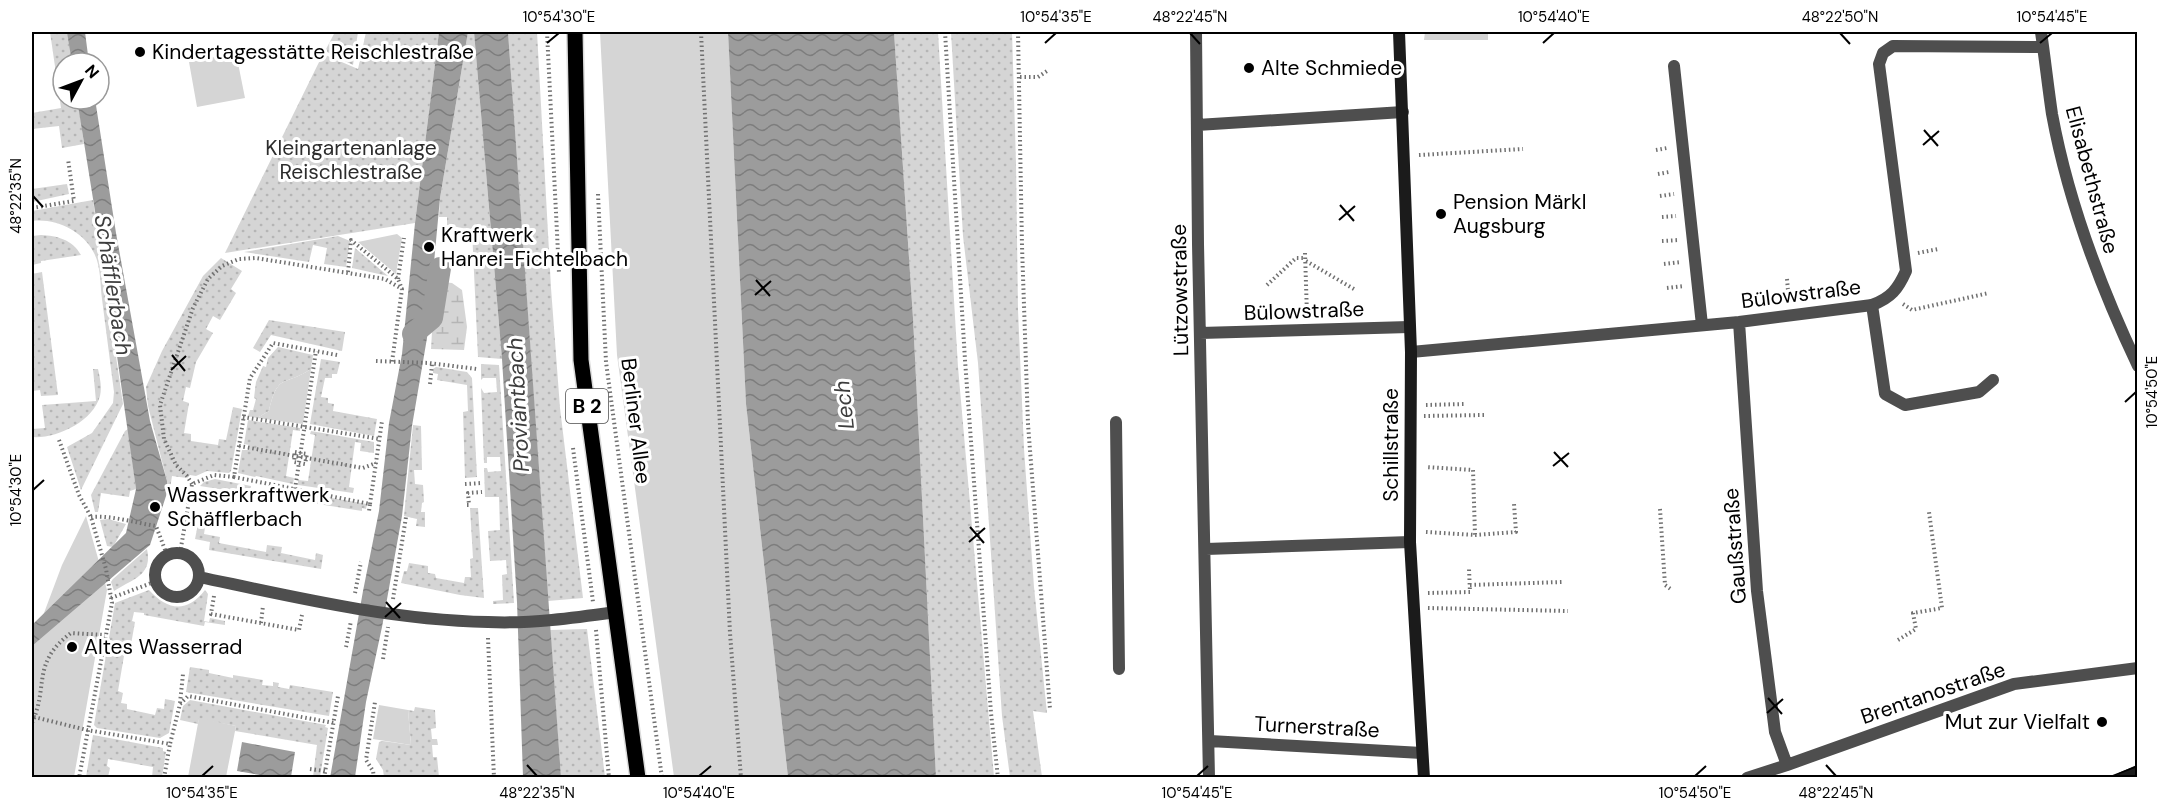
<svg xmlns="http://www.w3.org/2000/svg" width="2169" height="809" font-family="'DM Sans',sans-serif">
	<defs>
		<pattern id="grass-dots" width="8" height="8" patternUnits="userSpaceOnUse" patternTransform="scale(1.5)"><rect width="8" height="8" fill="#d5d5d5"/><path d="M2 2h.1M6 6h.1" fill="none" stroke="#b5b5b5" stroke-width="1.8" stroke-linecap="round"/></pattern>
		<pattern id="wetland-marsh" width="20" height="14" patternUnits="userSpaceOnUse" patternTransform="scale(1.5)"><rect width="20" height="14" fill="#d5d5d5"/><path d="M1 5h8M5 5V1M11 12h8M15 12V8" fill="none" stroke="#b5b5b5"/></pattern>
		<pattern id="water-waves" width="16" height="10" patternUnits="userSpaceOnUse" patternTransform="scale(1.5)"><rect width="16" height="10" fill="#9c9c9c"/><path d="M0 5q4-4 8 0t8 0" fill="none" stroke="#7d7d7d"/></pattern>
	</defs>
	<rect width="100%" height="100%" fill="#fff"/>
	<path fill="url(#grass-dots)" d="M50,32H68L72,63H63V99H78L84,144L62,148L59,126L32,129V113L61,108Z
		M335,32H358L353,65L325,51Z
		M366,32H439L415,223L225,253L323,54L358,69Z
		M468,32H474L502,359L478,357L472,230L447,225V217H439L440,198Z
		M508,32H537L551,288L560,408L583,598L548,601Z
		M894,32H938L958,367L994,777H936L913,318Z
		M951,32H1012L1016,163L1018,310L1024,449L1034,587L1047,713L1033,711L1042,777H1010L1002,716L978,363L963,236Z
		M67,184L69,194L32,202V189Z
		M93,200L123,404L81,490L67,447L92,433L113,403L114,392C110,361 106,330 102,299C100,284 101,266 94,253C83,231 56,218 32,221V211Z
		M41,235C57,236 72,239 81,255L41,261V263L32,265V236Z
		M338,236L350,241L346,267L324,264L327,248L313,245L309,262L244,252Z
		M355,248L388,276L352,268Z
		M221,258L242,271L231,289L236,293L220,320L213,316L206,329L213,333L196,362L190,388L186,387L183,401L189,403L184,433L191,434V441L218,445L219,439L226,440L233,407L242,409L231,471L229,473L207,471L196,476L190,475L187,478L172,476L170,489L184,491L186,487L189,488L187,496L167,493V481L148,406L146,387L162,351L203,276Z
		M42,272L58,395L41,396L40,390L32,391V274Z
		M269,320L345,332L342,351L271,335L260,352L253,348Z
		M278,347L313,355L311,369C284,387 278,372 269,411L257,418L248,416L250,410H253L256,399L254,398L256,382L263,366L266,367L268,358Z
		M321,359L340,362L337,374H332V378H325L321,397L328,398V403L334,404L333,411L377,419L374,436L310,424Z
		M481,364L499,365L514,603L493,604V601L503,600L502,575L507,574L506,560L490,561L488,531L500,530L499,497H485L484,468H487L488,472L501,471L500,457H487V463H484L481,388L484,393L497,392L496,378H483L481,380Z
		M436,367L467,372L472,378L477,477L465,478L463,412L468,411L467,385L437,380L438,374L433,373V369Z
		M93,369H98C100,378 102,387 100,396C93,422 56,439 32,437V429L45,428L42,405L96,401Z
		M248,420L300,428V431L293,430L286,476L294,478L293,484L256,476L255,477L238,473L242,450H248L249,445L244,444Z
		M413,425L421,426L422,470H414L415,484L423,485L424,502L422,503L421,512H425V527L416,526L417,519L404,516Z
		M128,429L136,489L130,491L129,497L101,493L98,512H95L91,495L125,431Z
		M311,431L374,442V453L360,451L361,443L355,442L349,487L354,488L353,493L298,485V480L308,481L315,435L310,434Z
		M215,479L251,486L250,494L200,486L204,482Z
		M313,495L318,496L317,501L325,502L326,497L367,504L366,509L362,508V511L312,503Z
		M470,508H478L484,598L460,595L401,583L404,571H407L409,563L428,566V573L435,574L436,578L464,583L465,577H471L470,559L473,558Z
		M108,519L126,524L113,547L107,546L100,520Z
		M199,519L206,521L204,534L220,537L219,543L266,552L267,545L282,547L281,553L315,560L316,553L323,555L321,569L209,550L210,542L195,539Z
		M147,549C153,576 132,579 114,591L111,582L113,579Z
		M149,590C168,611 187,613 205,590L208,594L204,621L209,622L210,618L225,621V625L205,622L204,626L144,615V613L134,612L132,621L135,622L130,650H125L118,691L123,693L121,703L127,704V709L155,715L157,708L164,709L165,699L175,701L169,733L160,738L97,728L94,725L115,603Z
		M587,629L605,777H561L550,630Z
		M190,667L209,670V673L233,678V675L263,680L262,685L273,686V682L279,683L278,687L289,689L290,685L333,692L329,716L186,692Z
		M190,700L326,725L325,727L328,728L320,777H313L317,745L235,731L236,726L199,719L198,724L180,720L183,706Z
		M415,707L435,710L436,728L431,729L432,739H437L438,745H432L433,757H437L439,777H384L383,770L376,759L379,742L383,741L411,745L408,710L414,711Z
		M93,735L163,748V751L166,752L162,777H152L153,767L108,759L107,766L110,768L108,777H86Z"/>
	<path fill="url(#wetland-marsh)" d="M442,282L452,283L462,290L467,327L464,350L431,349L432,332L437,323Z"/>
	<path fill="#d5d5d5" d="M600,32H728L746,404L788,777H674L617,355Z
		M1425,32H1488V40H1424Z
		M236,53L245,98L197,107L189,62Z
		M397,234L402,238L396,274L358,242Z
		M311,369L303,424L257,418L269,411C278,372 284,387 311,369Z
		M86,516L107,590L74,777H32V645L62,565Z
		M379,705L408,710L411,745L373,739Z
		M199,718L236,726L226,777H188Z"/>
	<path fill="url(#water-waves)" d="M67,32H85L89,63H72Z
		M439,32H468L440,198L427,338L412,426L402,516L382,627L366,702L355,777L330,778L363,591L379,511L389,423L402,354L415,223Z
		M474,32H508L561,777H523L517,602L502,359Z
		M728,32H894L913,318L936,777H788L746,404Z
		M77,99H95L116,233L150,421L167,481V493L150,545L32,646V625L126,533L136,489L107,286Z
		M242,742L295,752L291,777H272L237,771Z"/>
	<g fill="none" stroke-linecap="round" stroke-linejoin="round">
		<path stroke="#9c9c9c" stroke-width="22" d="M413,334L432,318L440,268"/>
		<g stroke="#dbdbdb" stroke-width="18">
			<path id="primary" d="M575,32L581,360L638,778"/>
		</g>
		<path stroke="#707070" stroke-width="4" stroke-dasharray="1.5 3" stroke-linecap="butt" d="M547,32L559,273
			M701,32L730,633L741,778
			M945,32L965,360L991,713L998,778
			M1018,32L1022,246L1028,424L1050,709
			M1020,77H1038L1047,71
			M1656,150L1667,148
			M1419,155L1523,149
			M1658,174L1669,172
			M598,194L606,362L662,778
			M1660,196L1674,194
			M32,208L74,201L68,159
			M1662,217L1676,216
			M1662,241L1679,240
			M1305,253L1307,315
			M1918,253L1938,249
			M1306,261L1354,289
			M1664,264L1681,262
			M348,272L351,240L398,279L402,289
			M398,279L404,238
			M1787,279L1789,302
			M1267,285L1296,258H1305
			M1667,288L1684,286
			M1903,304L1912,310L1989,293
			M337,355L273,343L250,378L234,477L370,504L369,511
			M376,361L429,363L477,369
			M430,384L432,364
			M1426,405L1464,404
			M1424,416L1484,415
			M243,417L380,439
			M59,440L79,495L91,517L106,569L112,603L79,778
			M239,446L363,468L376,463
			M573,448L593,602
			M295,452L307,454L305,464L294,462Z
			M192,484L187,476L176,465L164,439L160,405L193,308L208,279L222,266L239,259L256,258L385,279L402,289L392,362
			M465,484L482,483
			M295,489L316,351
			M370,504L382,421
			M467,505H469L468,493L482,492
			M1660,509L1665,585L1672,590
			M91,517C111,515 136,523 156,526L167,555
			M1426,532L1475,535L1473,470L1426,467
			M1475,535L1516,532L1514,504
			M180,553L192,484L214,475L234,477
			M1470,585L1562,582
			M355,593L361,562
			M1428,593L1470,592L1469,569
			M214,596L211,614L299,630L302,615
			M111,598L157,581
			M393,599L406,517
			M1428,608L1568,611
			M261,623L263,606
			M596,630L609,778
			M488,638L494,778
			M1898,640L1916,629L1913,613L1942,608L1929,512
			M346,647L351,621
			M383,659L388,627
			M180,703L183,674
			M34,717L87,730L170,744L180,704L188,696L334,723
			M32,723C49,686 31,663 71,633L105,635
			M310,769L325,771
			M164,778L170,744
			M324,778L338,696
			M374,778L373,771L366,760L375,702"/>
		<path stroke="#4e4e4e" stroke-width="12" d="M1872,305L1885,394L1905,405L1979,392L1993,380
			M1116,422L1119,669
			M155 575a22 22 0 1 1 44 0a22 22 0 1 1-44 0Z
			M199,577C294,597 390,620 488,622C530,624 574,618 615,612"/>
		<path stroke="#4e4e4e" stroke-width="12" d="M1196,32L1198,244L1209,778
			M2041,32C2045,59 2048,87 2052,114C2068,201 2100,286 2138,366
			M1674,66L1702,325
			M1197,125L1403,112
			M1739,322L1757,591L1775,732L1787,765
			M1200,333L1409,327
			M1411,352L1739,322L1872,305C1891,298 1898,289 1906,271L1879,64L1883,53L1893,46L2043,47
			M1206,549L1410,542
			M1210,741L1422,753
			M1747,778L1787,765L2014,684L2138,668"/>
		<path stroke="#1b1b1b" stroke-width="12" d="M1399,32L1411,352L1410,542L1424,778
			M2122,778L2138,771"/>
		<use href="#primary" stroke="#000" stroke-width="15"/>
		<path stroke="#000" stroke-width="1.5" d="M2107,778L2138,766
			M2133,778L2138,776"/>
	</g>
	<path fill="none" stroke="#000" stroke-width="2" d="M1190,33L1200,44M1840,33L1850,44M547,43L559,33M1045,43L1056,33M1543,43L1554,33M2040,43L2052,33M1924,130L1938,146M1923,145L1939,131M33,196L43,207M1340,205L1354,221M1339,220L1355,206M756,280L770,296M755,295L771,281M172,355L185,371M171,370L186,356M2125,402L2136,392M1554,452L1568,467M1553,466L1569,453M33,490L44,480M970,527L984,543M969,542L985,528M386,602L400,618M385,617L401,603M1768,698L1782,714M1767,713L1783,699M527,765L537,776M1826,765L1836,776M202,776L213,766M699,776L711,766M1197,776L1208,766M1695,776L1706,766"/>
	<g fill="#000" stroke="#fff" stroke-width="2">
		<circle cx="140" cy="52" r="6"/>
		<circle cx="1249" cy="68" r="6"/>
		<circle cx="1441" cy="214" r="6"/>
		<circle cx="429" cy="247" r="6"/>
		<circle cx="155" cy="507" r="6"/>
		<circle cx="72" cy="647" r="6"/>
		<circle cx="2102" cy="722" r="6"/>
	</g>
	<g text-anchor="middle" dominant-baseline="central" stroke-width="6" stroke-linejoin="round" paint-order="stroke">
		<rect fill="#fff" stroke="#4c4c4c" stroke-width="1.5" x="566" y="389" width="42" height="34" rx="4.5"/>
		<g font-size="20" font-weight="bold" fill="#000">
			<text x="587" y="406">B 2</text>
		</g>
		<g font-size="21" fill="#000" stroke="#fff" text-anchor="start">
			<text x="152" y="52">Kindertagesstätte Reischlestraße</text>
			<text x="1261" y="68">Alte Schmiede</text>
			<text x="1453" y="202">Pension Märkl<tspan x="1453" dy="24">Augsburg</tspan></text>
			<text x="441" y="235">Kraftwerk<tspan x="441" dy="24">Hanrei-Fichtelbach</tspan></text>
			<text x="167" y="495">Wasserkraftwerk<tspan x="167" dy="24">Schäfflerbach</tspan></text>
			<text x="84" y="647">Altes Wasserrad</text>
			<text x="2090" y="722" text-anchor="end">Mut zur Vielfalt</text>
		</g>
		<g font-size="21" fill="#2c2c2c" stroke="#fff">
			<text x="351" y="148">Kleingartenanlage<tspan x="351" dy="24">Reischlestraße</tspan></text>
		</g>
		<g font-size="21" fill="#000" stroke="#fff">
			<text transform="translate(2092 180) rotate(75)">Elisabethstraße</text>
			<text transform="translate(1180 290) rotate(-91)">Lützowstraße</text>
			<text transform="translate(1801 294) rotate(-7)">Bülowstraße</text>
			<text transform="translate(1304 311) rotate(-2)">Bülowstraße</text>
			<text transform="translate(636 421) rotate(83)">Berliner Allee</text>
			<text transform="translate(1391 445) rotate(-90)">Schillstraße</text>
			<text transform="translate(1735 546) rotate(-94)">Gaußstraße</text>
			<text transform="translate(1933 693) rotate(-19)">Brentanostraße</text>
			<text transform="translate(1317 727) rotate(3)">Turnerstraße</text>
		</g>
		<g font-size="22" font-style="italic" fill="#3d3d3d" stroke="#fff">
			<text transform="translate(113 285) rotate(81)">Schäfflerbach</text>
			<text transform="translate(518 405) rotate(-93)">Proviantbach</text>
			<text transform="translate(844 405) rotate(-96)">Lech</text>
		</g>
	</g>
	<rect width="2169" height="809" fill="none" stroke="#ffffff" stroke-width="66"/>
	<g transform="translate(81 81) rotate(49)"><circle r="28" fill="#ffffff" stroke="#999999" stroke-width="1.5"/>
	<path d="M0-4.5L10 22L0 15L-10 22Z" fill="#000000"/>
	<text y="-9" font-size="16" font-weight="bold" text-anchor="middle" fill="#000000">N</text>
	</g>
	<rect x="33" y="33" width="2103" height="743" fill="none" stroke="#000" stroke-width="2"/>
	<g font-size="15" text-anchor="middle" fill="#000">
		<text x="559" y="22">10°54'30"E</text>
		<text x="1056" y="22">10°54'35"E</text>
		<text x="1190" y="22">48°22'45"N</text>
		<text x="1554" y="22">10°54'40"E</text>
		<text x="1840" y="22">48°22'50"N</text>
		<text x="2052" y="22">10°54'45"E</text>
		<text transform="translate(16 196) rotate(-90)" y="5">48°22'35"N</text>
		<text transform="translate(2152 392) rotate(-90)" y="5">10°54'50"E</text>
		<text transform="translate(16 490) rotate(-90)" y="5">10°54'30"E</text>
		<text x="202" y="798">10°54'35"E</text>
		<text x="537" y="798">48°22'35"N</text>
		<text x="699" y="798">10°54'40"E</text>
		<text x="1197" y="798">10°54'45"E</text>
		<text x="1695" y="798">10°54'50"E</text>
		<text x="1836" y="798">48°22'45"N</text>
	</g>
</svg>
